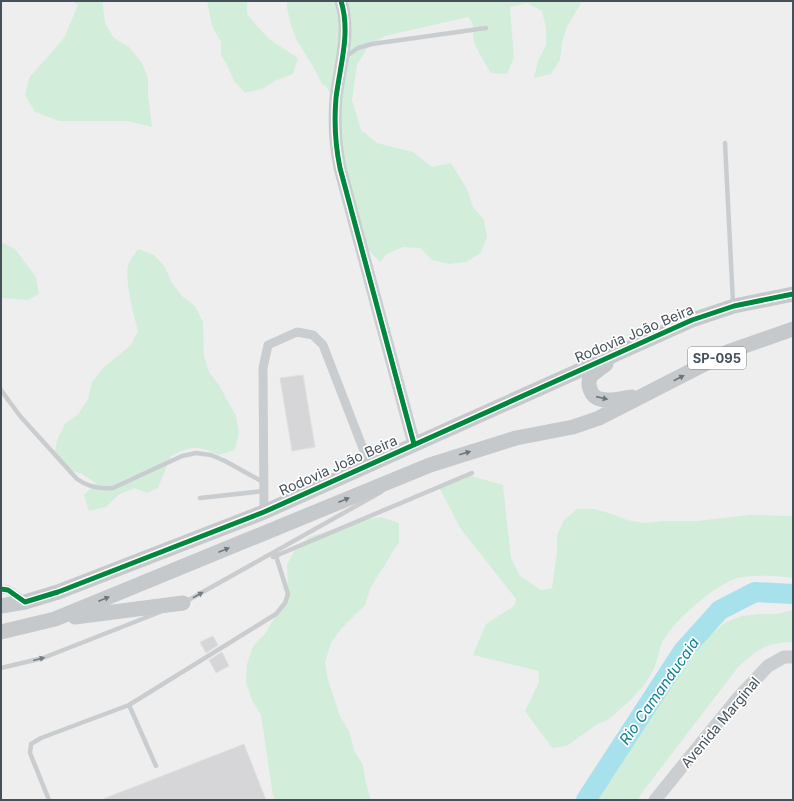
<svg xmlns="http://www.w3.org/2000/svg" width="794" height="801" font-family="Inter,sans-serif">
	<rect width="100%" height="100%" fill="#efeeee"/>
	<path fill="#d2eedb" d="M72,1H102L103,6L105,23L114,38L129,47L142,63L148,78V95L152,127L126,121H59L35,112L25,95L29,78L64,38L78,5Z
		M207,1H247V14L258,27L269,39L298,58L293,74L277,80L262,89L245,93L234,81L227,65L221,55V42L212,26Z
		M287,1H582L567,27L562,43L560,60L551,74L534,78L538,61L546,45V28L542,11L527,3L510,7L514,58L507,74L491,73C487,67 475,46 474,42C472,32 476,25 468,17L385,36L368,47L357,65L352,100L361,130L377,143L413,152L432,167L451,163L468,191L473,207L484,220L487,237L481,253L466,262L449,264L432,260L420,248L403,247L387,254L380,262L350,231L333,101L327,87L322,84L315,70L297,41L291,25L287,8Z
		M1,242L15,249L36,277L39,294L28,300L1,298Z
		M138,249L154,255L165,267L172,283L182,296L195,306L203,322L204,356L209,372L219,385L236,416L239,433L235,450L219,455C198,446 192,445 171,456L158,488L147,493L134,488L118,495L106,507L89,511L84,495L96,483L82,474L66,469L54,457L57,440L65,424L78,414L88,399L92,382L104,367L130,346L138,331C134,316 123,276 129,263C131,258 135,254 138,249Z
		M465,474L503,485L511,558L520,576L541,590L552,588L557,552V535L564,520L577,509H595L612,514L627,520L645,523L662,521H697L750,515L793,516V578C777,576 750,574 735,579C713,586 670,624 661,645C659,651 658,657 656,663C650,681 634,698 619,710C613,716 607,722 599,723L567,746L552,748L525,711L539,682L538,671L473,655L486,624L514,606L516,599L460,528L438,485Z
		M381,517L399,523V542L371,587L365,605L341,629L331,643L325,662L328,680L340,716L349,731L354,750L363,765L366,783L371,800H275L273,796L261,715L252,700L246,682L247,664L253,646L265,634L288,594L287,564L296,549L309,537L363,520Z
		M793,610V642C767,642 757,650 739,666L641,794L638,800H584L610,749L616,748L631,739L638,724L649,711L656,696L665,680L676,667L689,657L700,644L726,622L742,616L759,614H777Z"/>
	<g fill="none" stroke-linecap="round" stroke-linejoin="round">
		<path stroke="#a7e1eb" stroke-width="20" d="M586,800L683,651L720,610L755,592L793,594"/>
	</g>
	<path fill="#d6d6d8" stroke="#e0e0e1" d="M303,375L315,447L292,451L280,378Z
		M213,636L218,645L206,653L200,642Z
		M222,652L229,666L216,673L209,660Z
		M244,744L266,800H103V799Z"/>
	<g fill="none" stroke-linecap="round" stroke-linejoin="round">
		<path stroke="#cacdcf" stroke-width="4.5" d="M345,57L358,48L372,44L486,28
			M725,143L733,303
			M1,390L20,416L77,479C89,487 99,489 113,488L182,456L196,453L211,455L225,461L263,482
			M200,498L264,491
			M273,557L472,473
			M185,602L381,492
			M1,668L43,658L160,612
			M129,705L156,766
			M49,800L30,753L31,744L41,738L129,705L276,614L285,603L288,594L276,556"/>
		<path stroke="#cacdcf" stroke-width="9" d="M264,512L263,368L268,345L297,332L313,335L323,345L369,464
			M1,589L8,590L25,602"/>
		<path stroke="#caced0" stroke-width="13" d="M341,1C351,33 340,65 336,98C334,122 335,144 340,168L414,444
			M655,800L737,699L768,666L784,657H793"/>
		<path stroke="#c5c9cc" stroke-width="15" d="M606,364C602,368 594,372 591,376C586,384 591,397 600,399C610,402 622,398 632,397
			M1,606L25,602L58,592L264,512L692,320L734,306L793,294
			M75,617L183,603
			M1,632L55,619L430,465L516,438L573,427L599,418L730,351L793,329"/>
		<g stroke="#fff" stroke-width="8">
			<path id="cycleway" d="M341,1C351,33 340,65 336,98C334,122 335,144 340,168L414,444
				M1,589L8,590L25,602L58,592L264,512L692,320L734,306L793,294"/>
		</g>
		<use href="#cycleway" stroke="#00873e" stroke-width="5"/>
	</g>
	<defs><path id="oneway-solid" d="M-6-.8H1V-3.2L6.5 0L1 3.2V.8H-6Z"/></defs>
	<g fill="#6b757c">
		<use href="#oneway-solid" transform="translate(679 378) rotate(-27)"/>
		<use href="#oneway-solid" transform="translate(602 398) rotate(13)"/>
		<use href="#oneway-solid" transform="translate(465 453) rotate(-16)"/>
		<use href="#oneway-solid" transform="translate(344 500) rotate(-22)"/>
		<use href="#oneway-solid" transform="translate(224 550) rotate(-22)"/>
		<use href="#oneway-solid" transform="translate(104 599) rotate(-22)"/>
	</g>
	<g fill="#747c83">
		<use href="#oneway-solid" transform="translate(198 595) rotate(-29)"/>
		<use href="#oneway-solid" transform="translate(39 659) rotate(-15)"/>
	</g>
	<g text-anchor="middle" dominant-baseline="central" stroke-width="3.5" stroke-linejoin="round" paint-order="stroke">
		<rect fill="#fff" stroke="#7d858c" stroke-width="1" x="688" y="347" width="58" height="22" rx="3"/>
		<g font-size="13" font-weight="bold" fill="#45515a">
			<text x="717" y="358">SP-095</text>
		</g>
		<g font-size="14" fill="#45515a" stroke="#fff">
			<text transform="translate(634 333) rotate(-23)">Rodovia João Beira</text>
			<text transform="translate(338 465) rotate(-24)">Rodovia João Beira</text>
			<text transform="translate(720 722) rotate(-50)">Avenida Marginal</text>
		</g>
		<g font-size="15" font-style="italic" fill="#0e8295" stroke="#fff">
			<text transform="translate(659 691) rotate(-55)">Rio Camanducaia</text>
		</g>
	</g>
	<rect width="794" height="801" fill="none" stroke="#45515a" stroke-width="4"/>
</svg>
